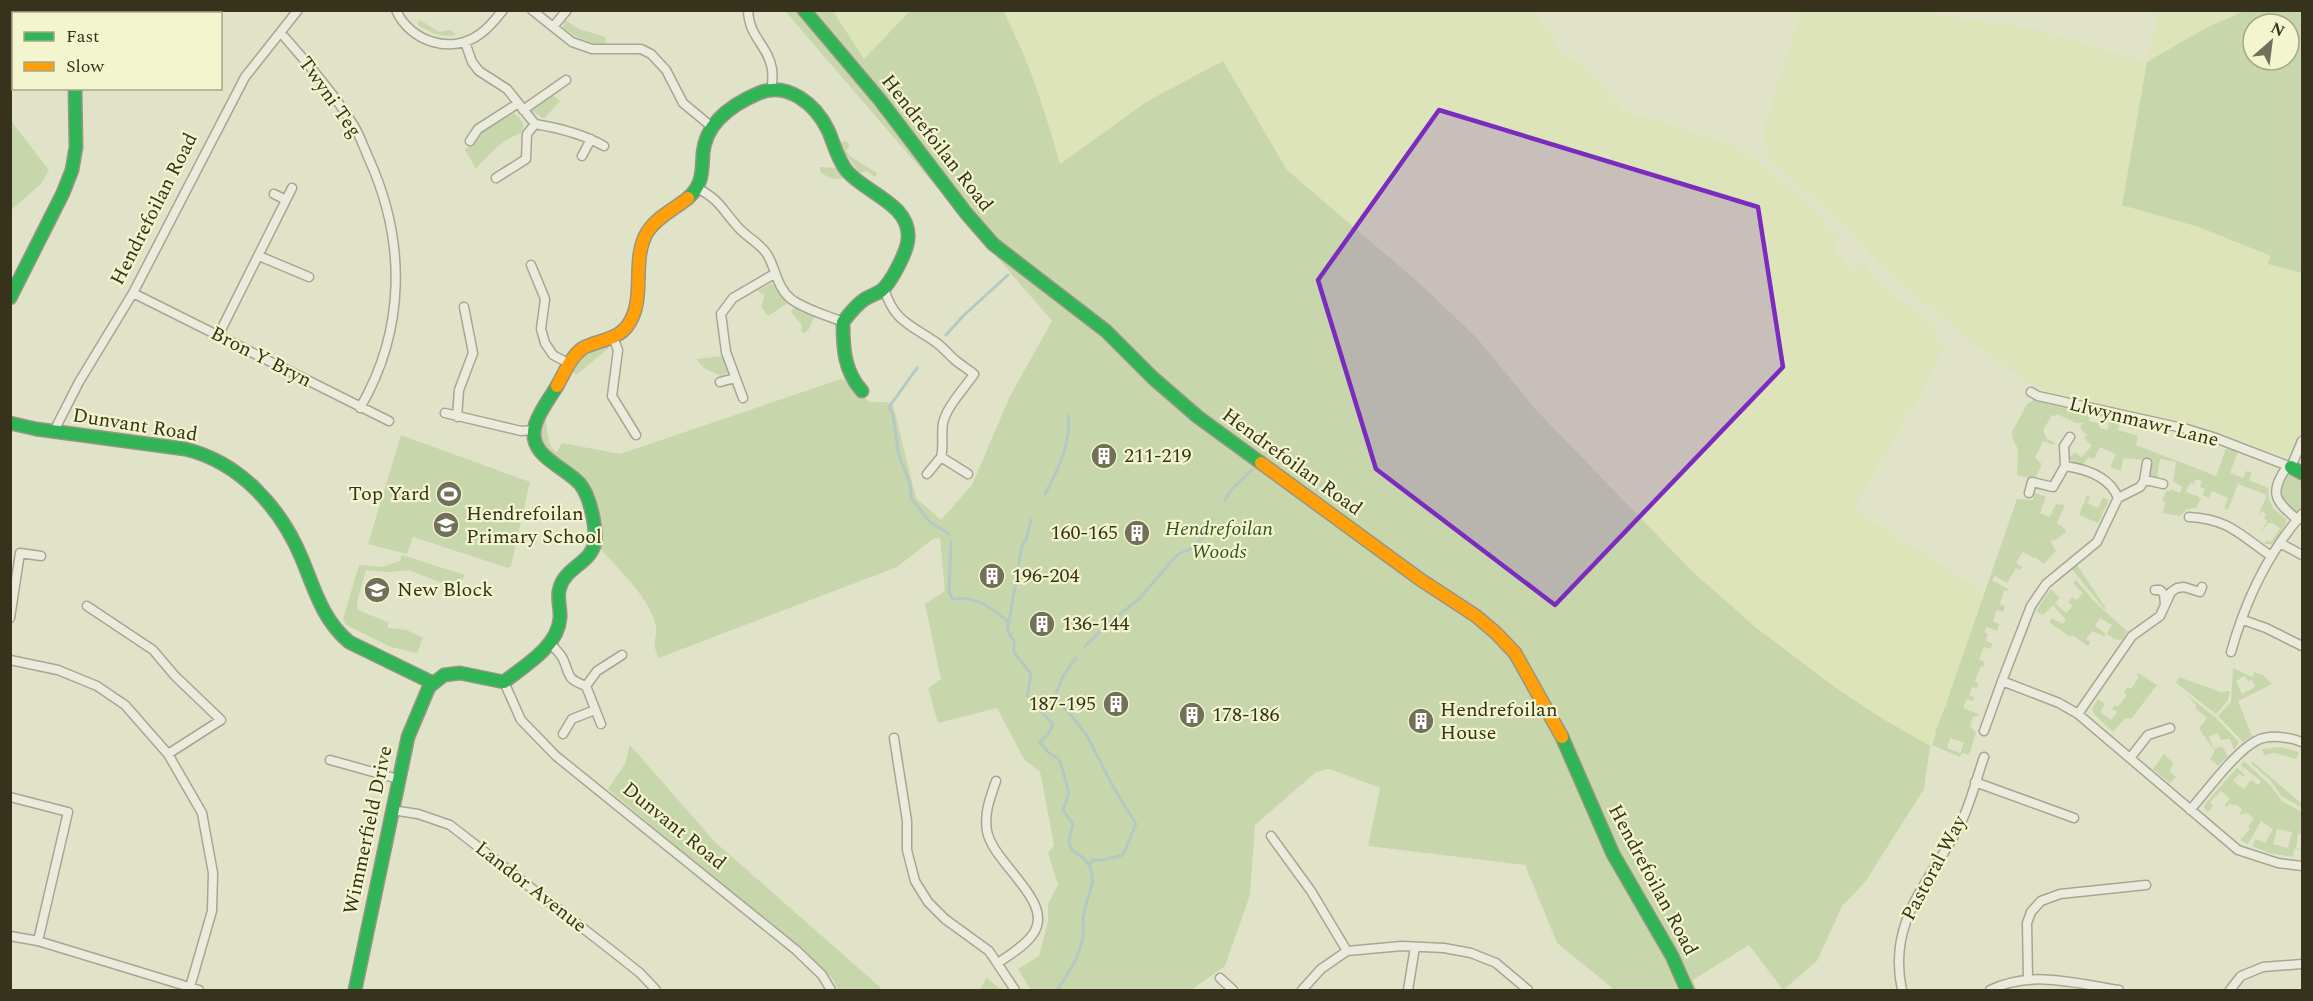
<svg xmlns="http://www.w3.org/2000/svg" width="2313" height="1001" font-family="Spectral,serif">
	<rect width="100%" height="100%" fill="#e1e3c9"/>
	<path fill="#dde4b9" d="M833,10L910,11L864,60Z
		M1003,11H1535L1561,52L1591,72L1623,111L1668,123L1728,143L1754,158L1797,193L1827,222L1825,229L1841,234L1833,247L1853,272L1863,262L1883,287L1939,328L1933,337L1944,346L1921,393L1854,509L1984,592L1946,705L1930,746L1883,719L1836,688L1754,626L1693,572L1536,410L1477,338L1287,170L1223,62L1146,102L1060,164L1048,122L1017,37Z
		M1801,11H1905L2031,28L2147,62L2159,11H2245L2203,30L2147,62L2122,204L2199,227L2272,257L2269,264L2302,273V432L2290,459L2201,426L2047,393L2024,380L1968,340L1884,270L1849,231L1770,161L1762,134Z"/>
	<path fill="#c7d6ab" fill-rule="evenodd" d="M785,11H833L864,59L910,11H1003C1029,59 1045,112 1060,164L1146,102L1223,61L1287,170L1417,281L1477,338L1536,410L1693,572L1754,626L1836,688L1883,719L1930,746L1924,789L1865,882L1842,906L1817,961L1783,990L1749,945L1693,980L1697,990H1613L1610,986L1557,943L1525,865L1368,846L1380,788L1338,772L1328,769L1316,772L1255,825L1250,895L1225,966L1191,990H1031L1018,969L1039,956L1048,921V904L1058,885L1048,853L1054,845L1040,772L1024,759L997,708L938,723L928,688L941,679L925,604L945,591L940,538L933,539L897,567L659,658C650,642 659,636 655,622C646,594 618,569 599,547C600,540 602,531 601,524C600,515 591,490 587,484C568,460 526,456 545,417L549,443L556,453L562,443L620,454L841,379L849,382L869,402H887L893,405L916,498L941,520L972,485L1010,396L1052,321Z
		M2244,11H2302V273L2268,264L2271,256L2199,227L2122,205L2147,62L2206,28ZM2253,24H2289V60H2253Z
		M420,20L439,32L450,30L456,35C442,38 428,32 417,24Z
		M565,20L579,29L605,37L606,45C589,44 576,38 563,27Z
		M550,93L560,101L544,119L531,110Z
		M514,113L519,117L524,125L521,133C500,141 491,153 476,169L465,150L491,124Z
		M11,121L49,170L41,184L11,210Z
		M846,141L850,146L846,151L851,157L877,173L875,177L868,172H859L846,155L840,142Z
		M820,167L838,168L845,178L833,179L821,173Z
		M772,283L789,302L768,316L761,307L765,295L757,291Z
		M796,306L815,315L809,329L805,333L801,332L802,326L791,312Z
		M605,345L609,348L576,375L573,371L585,354Z
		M724,356L728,372L721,376L704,368L696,359Z
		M2035,399L2091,411L2089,421L2098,423L2100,428L2107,430L2111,416L2121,418L2118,430L2138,436L2136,445L2216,476L2227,446L2243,452H2238L2230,473L2243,478L2246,471L2252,473L2249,480L2268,488L2269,499L2273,508L2286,519V523L2272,544H2264L2267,540L2271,542L2280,528L2272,523H2268L2260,533L2267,521L2264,519L2266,514L2262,511L2258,515L2267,495L2238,484L2228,510L2224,508L2228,498L2212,491L2209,498L2202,495L2205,489L2200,487L2202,481L2196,479L2194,484L2190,483L2186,492L2201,498L2196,508L2187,509L2180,516L2162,513L2166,503L2162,500L2167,490L2170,492L2171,489L2180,493L2182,487L2173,481L2176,462L2160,459L2157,479L2148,474L2145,460L2123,458L2121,471L2110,467L2116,454L2100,447L2094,459L2088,457L2082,466L2073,462L2069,458L2075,452L2081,457L2092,446L2084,438L2087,435L2080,428L2083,423H2076L2057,414L2055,416L2052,415L2043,430L2047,439L2055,443L2054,445L2043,441L2035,458L2042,464L2035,479L2017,475L2018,449L2013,440L2012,432L2027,404Z
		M401,435L530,482L511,566L508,568L413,537L407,554L368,544Z
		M2286,468L2302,473V514L2298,520L2277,502Z
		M2035,493L2046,497L2040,513L2050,517L2056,504L2065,505L2057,523L2065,529L2067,534L2065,533L2055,540H2050L2056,551L2044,564L2035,557L2034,558L2023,552L2016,563L2022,567L2020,570L2016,568L2007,583L2013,586L1995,576L1992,580L2008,589V591L2004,590L2000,604L2005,606L2003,612L1997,610L1993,621L1999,624L1997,631L1987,627L1984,632L1988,634L1986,641L1992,643L1991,649L1984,647L1979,659L1985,662L1983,667L1981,666L1975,681L1978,683L1977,688L1972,687L1969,695L1975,698L1972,701L1967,699L1963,708L1981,715L1973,717L1970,726L1976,733L1969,755L1962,753L1960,757L1932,745L1936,733L1935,732L1946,705H1949L1946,704L2017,499L2033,500ZM1950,738L1964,743L1960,753L1947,748Z
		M2087,495L2090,497L2087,503L2098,508L2103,497L2109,500L2098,523L2079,515Z
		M402,555L465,575L460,584L453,587L408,570L390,572L366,570L357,602L358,610L388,622V628L407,630L423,638L417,653L391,647L346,625L343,619L359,565L382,567L400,561Z
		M2077,565L2105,607V610L2071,568Z
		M2076,580L2096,603L2127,631L2123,639C2117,641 2111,638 2107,633L2112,625L2100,618L2095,626L2106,634L2104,636L2092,631L2086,639L2090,642L2088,646L2072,635L2070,637L2049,622L2052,618L2062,624L2066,620L2053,605L2043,615L2036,611L2051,589L2060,598L2055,603L2066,613L2073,606L2068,602L2072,597L2076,600L2083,593L2073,583Z
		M2233,668L2252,677L2254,672L2263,675L2272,684L2238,701L2252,736L2243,742L2218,716L2231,702ZM2245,676L2248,681L2252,680L2255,687L2242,694L2236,681Z
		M2138,673L2157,685L2131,719L2125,718L2113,732L2093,713L2092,709L2098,699L2105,704L2100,712L2111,720L2117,712L2112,709L2115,705L2118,707L2127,695L2124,692L2127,687L2131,689L2139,677L2137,675Z
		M2179,677L2220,692L2230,691L2228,700L2216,714L2176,683Z
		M2187,695L2216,718L2239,742L2234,750L2230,739L2221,740L2217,733L2209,737L2214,749L2222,746L2228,756L2218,766L2210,759L2215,751L2199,729L2207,718L2195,708L2196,705Z
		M630,745L715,842L880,987V990H838L833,979L824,971L608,789L625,764Z
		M2281,747L2299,752L2296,759L2275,753L2264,755L2262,749Z
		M2164,754L2173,763L2170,771L2176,777L2170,783L2153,769Z
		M2244,761L2270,785L2282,801L2302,812V834H2298L2296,848L2302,849V857H2300L2301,850L2294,849L2293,857L2269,853L2252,846L2256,839L2265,843L2273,829L2261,821L2248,844L2240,840L2250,829L2248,826L2254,819L2248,813L2239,815L2242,809L2235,804L2233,806L2230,803L2227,807L2225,805L2230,799L2221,791L2210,802L2213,806L2208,812L2204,808L2205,804L2237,768L2245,775L2244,777L2239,774L2233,781L2244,789L2251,780L2258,785L2261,781L2241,765ZM2277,829L2292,832L2288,848L2273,844Z
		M2252,761L2302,804V808L2281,796L2272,782L2251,763Z
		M986,978L1002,990H980Z"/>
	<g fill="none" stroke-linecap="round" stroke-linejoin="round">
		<path stroke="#b5c9c3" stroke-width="3" d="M946,335L963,316L1008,275
			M917,368L889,407L893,416L899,456L910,483L911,498L929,521L949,534
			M1045,494C1057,472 1072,442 1068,416
			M1225,500L1231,490L1252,470
			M951,542L949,592L953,599C979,596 989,607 1009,622L1007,630L1014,641V652L1031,674L1027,696L1053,724L1049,733L1039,743C1045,746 1045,750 1049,753C1052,755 1056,757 1058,759C1063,765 1065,783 1069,792L1063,810L1073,824C1060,863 1085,844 1092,874C1095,886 1085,901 1084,914C1082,921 1084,929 1083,937C1079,958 1069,973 1057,990
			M1009,622L1022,545L1026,540L1031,520
			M1085,646L1108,624L1139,599L1177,555L1190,549L1202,539L1212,519
			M1076,658L1063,676L1055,696L1086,734L1115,790L1136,824L1123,855L1103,860H1092L1089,866"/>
		<g stroke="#a7a693" stroke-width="11">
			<path id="street" d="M396,10C410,42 452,55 480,34C489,28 496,19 503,10
				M532,10L572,42L592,49H641L651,54L666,70L683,103L712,127
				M748,10C749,38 768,45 772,69C773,75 772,83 772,89
				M161,14L163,11
				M553,27L567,10
				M281,33C307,63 333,92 354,126C360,136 364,148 369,159C406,241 406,329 360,408
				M465,42L472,62L479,71L507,89L535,124C559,128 583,134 604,146
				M523,110L566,80
				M470,141L478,129L517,104
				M582,156L591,139
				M496,178L526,159L527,134L535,124
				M697,188C720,200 721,208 737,226C746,237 759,242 767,254C776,269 777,288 791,299C806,310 826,315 843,322
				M274,194L286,200
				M259,256L309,277
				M531,265L545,299L541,329L545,343L553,355L570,364
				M884,288C893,320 909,324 934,341C942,346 948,354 955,360C961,365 968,369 974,374C964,389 947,406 943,423C941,434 944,445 941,457
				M133,293L389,421
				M218,336L292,188
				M613,337L618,350L612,396L636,435
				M720,382L735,378
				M2031,392L2038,396L2187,429L2213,437L2291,467
				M743,398L726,352L721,314L733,298L774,274
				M445,413L521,431L533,430
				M457,417L459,390L473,353L464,307
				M54,431L79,382L133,293L245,77L298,10
				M2065,466C2086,469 2110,477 2118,498L2140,487L2144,481L2147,463
				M2291,467L2286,468C2269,494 2275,501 2298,520
				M2291,467L2302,441
				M927,474L941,457L968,474
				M2144,481H2150L2163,484
				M2029,493L2032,482L2053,487L2065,466L2064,446L2070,437
				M2118,498L2097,542L2046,584L2031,606L2002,681L2059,703L2078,714L2238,850L2278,863L2302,866
				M2189,517C2229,519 2240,535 2271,556
				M2280,543L2302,555
				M2155,590H2160L2164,594L2165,604
				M87,606L153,650L175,676L221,720L168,754
				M10,618L20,553L41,556
				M2243,620L2266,628L2302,646
				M550,643C554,648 560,653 563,659C571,676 565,678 586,686L597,671L622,655
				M2231,652C2245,602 2268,553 2302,514
				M10,660L58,670L97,686L125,705L168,754L202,813L213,873L212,911L190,987
				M504,682L521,720L556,756L796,950L822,975L831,990
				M586,686L601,724
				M2078,714L2132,636L2160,616L2171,592L2177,588L2184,587L2200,592L2202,587
				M1984,731L2002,681
				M563,734L572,719L595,710
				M894,738L907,821V850L915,881L928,902L945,919L989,951L1015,990
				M2130,758L2148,735L2170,728
				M330,760L398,779
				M996,781C990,798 984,813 987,831C993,864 1056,902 1033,934C1025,946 1009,955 998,963
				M1975,782L2074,818
				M10,797L68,812L38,941
				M392,810L418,814L450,825L611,950L640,973L656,990
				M2190,810C2206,792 2236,751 2256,741C2269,734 2289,737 2302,742
				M1271,836L1311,891L1347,951
				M10,936L38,941L199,990
				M1220,978L1233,990
				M2028,978L2027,923L2031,912L2041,901L2060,894L2146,885
				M1302,990L1321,969L1347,951L1402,946L1444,948L1471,953L1496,963L1528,990
				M1408,990L1415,947
				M1902,990C1887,922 1929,882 1959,827C1970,806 1976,780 1984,757
				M1990,990C2032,970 2075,983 2119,990
				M2230,990L2241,976L2263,967L2302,964"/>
		</g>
		<g stroke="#969683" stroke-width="15">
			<path id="fast" d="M56,10L57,14
				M804,10L880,100L966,213L993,244L1106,331L1153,378L1198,417L1261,463
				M688,198C703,185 702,171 703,153C706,122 733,104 759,93C788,81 816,105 828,130C834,143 837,159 847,171C865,193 911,204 908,239C907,252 891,283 881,291C876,294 870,296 865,299C856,305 849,314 843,322C843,348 844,371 862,391
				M10,298L63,193L72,170L76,147L75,88
				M10,423L36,429L185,449C240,462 281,508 302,559C315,590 322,619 349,642L433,683
				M2291,467L2302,473
				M1562,737L1613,854L1672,956L1687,990
				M355,990L408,737L429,687L444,675L460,673L504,682C524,666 558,647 560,618C561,608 556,597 560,587C566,567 593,562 595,541C596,525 590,496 580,484C564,466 527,456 535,426C538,413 550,398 557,386"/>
		</g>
		<g stroke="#969683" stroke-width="15">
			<path id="slow" d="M557,386C564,374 571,356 583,348C598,340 618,340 628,325C647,298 630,259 648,231C658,216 675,209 688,198
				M1261,463L1421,580L1476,616L1496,633L1515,653L1562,737"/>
		</g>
		<use href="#street" stroke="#eaebdc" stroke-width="8"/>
		<use href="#fast" stroke="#30b455" stroke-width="12"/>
		<use href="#slow" stroke="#ff9f0a" stroke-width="12"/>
	</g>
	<path fill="#7b2cbf" fill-opacity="0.2" stroke="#7b2cbf" stroke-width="4.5" stroke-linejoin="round" d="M1439,110L1758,207L1783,367L1555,605L1376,469L1318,280Z"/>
	<defs>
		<g id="building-disc" transform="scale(1.35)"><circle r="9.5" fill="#727059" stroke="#f3f5ce"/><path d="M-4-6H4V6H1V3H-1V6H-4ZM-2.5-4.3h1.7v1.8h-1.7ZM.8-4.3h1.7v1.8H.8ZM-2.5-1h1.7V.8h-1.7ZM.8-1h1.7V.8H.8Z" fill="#fff"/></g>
		<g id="stadium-disc" transform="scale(1.35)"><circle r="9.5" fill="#727059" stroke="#f3f5ce"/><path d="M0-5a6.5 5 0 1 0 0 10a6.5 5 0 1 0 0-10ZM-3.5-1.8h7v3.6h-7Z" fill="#fff"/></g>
		<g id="school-disc" transform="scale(1.35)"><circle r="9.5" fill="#727059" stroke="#f3f5ce"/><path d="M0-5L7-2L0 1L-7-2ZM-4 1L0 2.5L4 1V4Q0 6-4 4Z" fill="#fff"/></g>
	</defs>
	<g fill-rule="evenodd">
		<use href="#building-disc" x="1104" y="456"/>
		<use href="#stadium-disc" x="449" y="494"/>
		<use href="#school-disc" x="446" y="525"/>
		<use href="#building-disc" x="1137" y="533"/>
		<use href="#building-disc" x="992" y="576"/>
		<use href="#school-disc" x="377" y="590"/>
		<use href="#building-disc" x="1042" y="624"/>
		<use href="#building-disc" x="1116" y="704"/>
		<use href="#building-disc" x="1192" y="715"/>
		<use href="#building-disc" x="1421" y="721"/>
	</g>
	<g text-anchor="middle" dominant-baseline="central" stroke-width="4.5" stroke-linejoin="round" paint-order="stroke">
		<g font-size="20" fill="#36321c" stroke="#f3f5ce">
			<text transform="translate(330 97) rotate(55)">Twyni Teg</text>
			<text transform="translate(937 143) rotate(52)">Hendrefoilan Road</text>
			<text transform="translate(154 209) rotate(-63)">Hendrefoilan Road</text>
			<text transform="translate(261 357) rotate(27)">Bron Y Bryn</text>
			<text transform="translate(2144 422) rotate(14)">Llwynmawr Lane</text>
			<text transform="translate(135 425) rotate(9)">Dunvant Road</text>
			<text transform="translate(1292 462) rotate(36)">Hendrefoilan Road</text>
			<text transform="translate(674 826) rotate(39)">Dunvant Road</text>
			<text transform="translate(368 830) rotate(-78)">Wimmerfield Drive</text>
			<text transform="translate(1934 868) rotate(-62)">Pastoral Way</text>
			<text transform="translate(1653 880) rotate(62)">Hendrefoilan Road</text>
			<text transform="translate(531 887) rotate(38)">Landor Avenue</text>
		</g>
		<g font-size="20" fill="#36321c" stroke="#f3f5ce" text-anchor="start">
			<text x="1124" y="456">211-219</text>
			<text x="430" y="494" text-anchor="end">Top Yard</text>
			<text x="466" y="514">Hendrefoilan<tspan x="466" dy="23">Primary School</tspan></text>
			<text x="1118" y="533" text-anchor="end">160-165</text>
			<text x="1012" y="576">196-204</text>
			<text x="397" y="590">New Block</text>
			<text x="1062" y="624">136-144</text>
			<text x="1096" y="704" text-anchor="end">187-195</text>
			<text x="1440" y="710">Hendrefoilan<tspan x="1440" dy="23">House</tspan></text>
			<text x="1212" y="715">178-186</text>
		</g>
		<g font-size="20" font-style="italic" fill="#355222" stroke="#f3f5ce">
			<text x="1219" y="529">Hendrefoilan<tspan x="1219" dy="23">Woods</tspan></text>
		</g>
	</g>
	<rect width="2313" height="1001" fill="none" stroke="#36321c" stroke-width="24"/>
	<rect x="12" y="12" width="210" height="78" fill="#f3f5ce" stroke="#a7a787" stroke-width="1.5"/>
	<rect x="24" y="32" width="30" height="9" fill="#30b455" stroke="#a7a787" stroke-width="1.5"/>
	<text x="66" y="42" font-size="18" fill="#36321c">Fast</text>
	<rect x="24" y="62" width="30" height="9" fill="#ff9f0a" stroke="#a7a787" stroke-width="1.5"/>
	<text x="66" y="72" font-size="18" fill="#36321c">Slow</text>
	<g transform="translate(2271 42) rotate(28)"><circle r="28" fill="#f3f5ce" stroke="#a7a787" stroke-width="1.5"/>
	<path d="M0-4.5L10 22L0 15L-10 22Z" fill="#727059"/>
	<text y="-9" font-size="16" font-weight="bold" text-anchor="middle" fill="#36321c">N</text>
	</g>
</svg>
